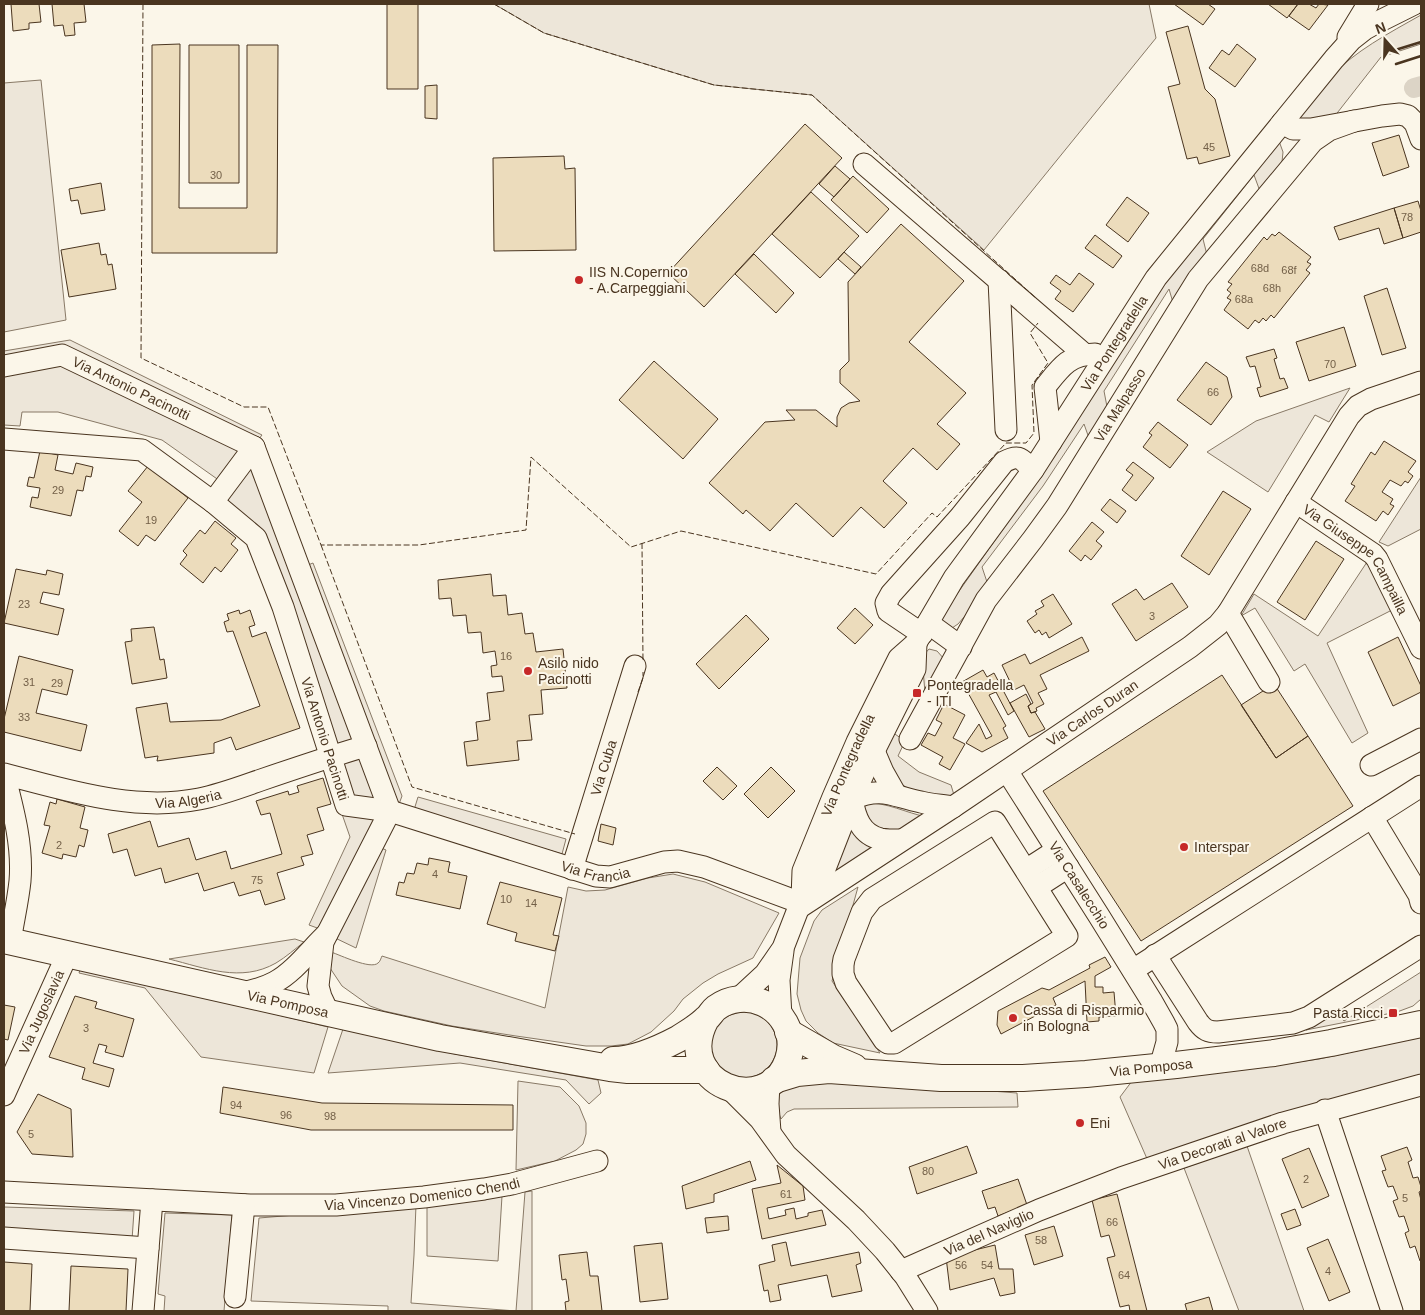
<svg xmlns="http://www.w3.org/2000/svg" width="1425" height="1315" font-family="Helvetica,sans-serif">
	<rect width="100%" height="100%" fill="#fbf6e9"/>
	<path fill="#ede6d9" stroke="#887966" d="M494,4H1149L1156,38L984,250L812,95L714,85L544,33Z
		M1421,15V44L1381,57L1334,117L1302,124L1299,118C1309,105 1318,90 1329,78C1355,51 1389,33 1421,15Z
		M41,80L66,320L4,332V83Z
		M1279,141L1283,152L1282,162L1261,194L1254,175L1203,239L1208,259L1174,306L1169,289L1104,391L1108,412L1090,441L1084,424L1043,486L982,567L989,588L958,624L949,630L940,618L1054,457L1164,282Z
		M70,340L262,435L255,444L65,350L4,361V351Z
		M63,364L240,451L220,481L162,440L58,412H22L20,426L4,425V374Z
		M1350,388L1329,422L1315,415L1268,492L1207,452L1256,421Z
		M253,457L360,742L336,749L287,599L223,501Z
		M1421,477V529L1388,546L1379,542Z
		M1367,562L1392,610L1327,643L1368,733L1352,743L1305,664L1294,671L1255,608L1241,616L1254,594L1318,636Z
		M313,563L402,796L399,804L390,801L303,567Z
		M929,649L937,651L945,660L925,693L922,657Z
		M892,732L905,741L898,756L919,772L951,785L954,795L936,798L914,792L898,782L883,751Z
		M363,756L380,802L352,799L341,762Z
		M418,797L566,839L562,854L414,810Z
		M865,803C887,802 906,813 927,817L901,833L875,832L856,810Z
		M342,814L380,819L320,929L309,925L350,837Z
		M849,824C856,839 868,845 884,847L827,879Z
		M379,847L386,850L356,948L331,936Z
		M673,874L705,882L779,913L753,958L718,974L703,983L683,999L674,1011L651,1032L628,1044L611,1046H586L516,1036L452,1026L384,1011L370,1006L342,986L330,968L331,952C340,955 371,970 378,963C380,962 381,958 382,956L545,1008L568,887L586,891L605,890L648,878Z
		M858,887L832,981L880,1053L833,1043L818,1033L806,1021L801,1010L797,994L800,958L814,921L822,910Z
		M295,939L304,942C295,949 286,957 276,963C241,983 205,968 169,959Z
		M81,967L328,1027L314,1073L201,1057L145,988L79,973Z
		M1421,972V999L1413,1006L1397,1012L1306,1030L1336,1010L1344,1021Z
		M711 1045a33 33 0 1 1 66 0a33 33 0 1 1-66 0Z
		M343,1029L455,1054L598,1080L601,1093L589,1104L566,1080L460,1063L328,1073Z
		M1421,1037V1076L1148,1161L1120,1097L1132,1081L1239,1070L1319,1059Z
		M822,1078L1017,1093L1018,1107L794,1109L787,1112L781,1119L778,1111L779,1091Z
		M518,1081L560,1087L579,1106L586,1123V1134L583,1144L576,1150L555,1161L516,1170Z
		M1247,1146L1304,1311H1239L1184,1168Z
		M532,1191V1311H388V1306L251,1301L259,1218L416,1205L414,1255L411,1303L516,1311L525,1192Z
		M502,1196L498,1261L427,1256V1206Z
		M4,1207L134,1211L132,1240L4,1230Z
		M165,1213L232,1215L224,1311H164L165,1296L158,1294Z"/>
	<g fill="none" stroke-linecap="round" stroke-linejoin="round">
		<path stroke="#dcd4c6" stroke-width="20" d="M1414,88L1421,86"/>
	</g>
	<path fill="#ecdcbc" stroke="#4a3520" d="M11,4H39L41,22L29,23V29L13,31Z
		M52,4H84L86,22L74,23L75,35L65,36L63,25L54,26Z
		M387,4H418V89H387Z
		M1174,4H1208L1215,9L1203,25Z
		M1268,4H1298L1287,18Z
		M1298,4H1309L1316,8L1319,4L1328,5L1309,30L1289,16Z
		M1188,26L1205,89L1215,99L1230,156L1199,164L1197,157L1187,159L1168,87L1180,84L1166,32Z
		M180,44L179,208H247V45H278L277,253H152V45Z
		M1237,44L1256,59L1235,87L1209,68L1222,50L1229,55Z
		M189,45H239V183H189Z
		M437,85V119L425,118V86Z
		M805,124L842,158L704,307L668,273Z
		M1399,135L1409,167L1383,176L1372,143Z
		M564,156L565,169L575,168L576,250L494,251L493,158Z
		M835,166L850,179L834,197L819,184Z
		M853,176L889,209L867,233L831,200Z
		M101,183L105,210L81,214L78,200L71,201L69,189Z
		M811,192L859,236L820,278L772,234Z
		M1127,197L1149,213L1128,242L1106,225Z
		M1418,201L1421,211V232L1403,238L1394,208Z
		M1394,208L1403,238L1384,244L1379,228L1339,240L1334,227Z
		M901,224L964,281L909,342L966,393L937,424L960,444L937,470L913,448L883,481L907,503L884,528L861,507L833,537L796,503L770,531L746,510L743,514L709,483L765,422L795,420L786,410H816L837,427V417L841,408L849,403L860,401L840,383V370L849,361L848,282Z
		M1279,232L1311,257L1307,262L1311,264L1306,270L1310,273L1274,318L1271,315L1266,321L1263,318L1259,323L1255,320L1248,329L1224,310L1231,300L1227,298L1231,293L1227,290L1232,284L1228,282L1264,237L1267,240L1272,234L1275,236Z
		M1095,235L1122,256L1113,268L1085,248Z
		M99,243L101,255L106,254L108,265L112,264L116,289L69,297L61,250Z
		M844,252L861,267L855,274L838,259Z
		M754,254L794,293L776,313L735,274Z
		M1079,273L1094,284L1073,312L1055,299L1061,291L1050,283L1056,275L1070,285Z
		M1387,288L1406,348L1382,355L1364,296Z
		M1344,327L1356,366L1309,381L1296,342Z
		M1274,349L1277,358L1274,359L1280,379L1284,378L1288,388L1260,397L1257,388L1261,387L1255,366L1250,367L1246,357Z
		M654,361L718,419L683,459L619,400Z
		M1206,362L1227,377L1232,397L1211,425L1177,400Z
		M1158,422L1188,445L1170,468L1143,447L1152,435L1149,433Z
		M1384,441L1416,461L1408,472L1413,476L1408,483L1405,481L1401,486L1390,480L1382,492L1393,499L1390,504L1394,506L1388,515L1383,511L1376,521L1345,501L1355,486L1351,484L1371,452L1375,455Z
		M40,451L58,455L55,470L73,474L76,463L93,467L91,477L86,476L83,491L77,490L71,516L30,507L32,497L38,498L40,488L27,486L29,477L34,478Z
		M1133,462L1154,478L1136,501L1122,490L1133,475L1126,470Z
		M148,466L188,498L155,541L146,535L138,546L119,531L142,502L128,491Z
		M1223,491L1251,509L1209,575L1181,556Z
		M1110,499L1126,511L1117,523L1101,510Z
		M215,521L236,538L231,544L238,550L221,572L215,567L203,583L180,564L187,555L183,551L200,530L205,534Z
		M1092,522L1104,532L1096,541L1102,546L1091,560L1085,555L1081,561L1069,551Z
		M1316,541L1344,559L1305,620L1277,602Z
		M16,569L46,575L47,570L63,574L59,595L43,592L40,603L64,609L58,635L4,623Z
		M491,574L493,596L506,595L508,615L522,613L525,634L533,633L536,652L563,649L567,688L541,690L543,714L529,715L532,740L517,741L519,760L467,766L464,742L478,740L476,722L490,720L487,693L504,691L502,676L492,677L491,666L497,665L495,651L483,653L481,632L468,633L466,615L453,616L451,598L439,599L438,580Z
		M1172,583L1188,607L1136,641L1112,604L1136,589L1144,600Z
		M1053,594L1072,624L1049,638L1046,632L1042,635L1039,630L1035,633L1027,621L1037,614L1035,611L1044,606L1041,601Z
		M855,608L873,625L855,644L837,628Z
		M239,610L240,614L250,610L255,625L249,627L252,637L266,632L300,728L236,750L231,737L214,743V753L157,761L158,756L145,758L136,708L167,703L170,722L221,720L260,706L233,631L227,632L224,622L229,620L227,614Z
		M746,615L769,639L719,689L696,664Z
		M154,627L160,660L164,659L167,678L132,684L125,642L132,641L131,629Z
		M1082,637L1089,651L1040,675L1047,689L1038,693L1044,704L1036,708L1037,711L1031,713L1028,706L1033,703L1024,685L1014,690L1002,665L1025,654L1030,664Z
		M1398,637L1421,686V692L1393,706L1368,652Z
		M19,656L73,670L67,695L42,689L36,713L87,725L81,751L4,732V719Z
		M983,670L987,677L994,673L1014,711L1008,715L996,692L989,695L1006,726L1003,728L1008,738L982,752L966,743L979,724L986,739L992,736L962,682Z
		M1222,675L1276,758L1308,736L1353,806L1141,941L1043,791Z
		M1274,684L1308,736L1276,758L1241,705Z
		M1026,694L1031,704L1028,706L1031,713L1035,712L1045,729L1029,737L1010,703Z
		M944,704L965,715L953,738L965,744L950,770L939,764L943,757L921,745L928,733L935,736L942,723L936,720Z
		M717,767L737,786L723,800L703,781Z
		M771,767L795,791L768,818L744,794Z
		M323,778L331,804L317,808L324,830L307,835L313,854L301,857L304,865L277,873L285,899L265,905L260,890L239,896L234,882L204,891L198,873L165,883L161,868L135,876L127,849L113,853L108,834L150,821L158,847L189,838L196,860L226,851L231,869L282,854L270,813L261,815L256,801L288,791L289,795L299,792L297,786Z
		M57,799L85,807L80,828L88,830L84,847L79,845L76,857L63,854L62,859L42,853L50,826L44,825L50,802L56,804Z
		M601,824L616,828L613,845L598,841Z
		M429,858L450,862L448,872L467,876L460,909L396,895L399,882L404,883L407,873L414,874L417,863L428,865Z
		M500,882L562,898L553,935L559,936L555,951L515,941L517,933L487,924Z
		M1105,957L1111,967L1095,976V987H1103V993L1114,992L1116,1016L1099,1017V1021L1087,1022L1085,981L1053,998L1056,1005L1001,1034L997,1025L998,1011L1042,988L1049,990L1090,968L1089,965Z
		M75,996L97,1002L95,1008L134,1019L123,1057L105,1052L107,1046L99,1044L93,1063L114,1069L109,1087L82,1079L85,1068L49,1057Z
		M4,1005L15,1007L8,1040L4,1039Z
		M223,1087L322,1103L513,1105V1130H311L220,1113Z
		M38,1094L71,1109L73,1157L32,1154L17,1132Z
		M967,1146L977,1173L917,1194L909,1167Z
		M1407,1147L1412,1160L1408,1162L1413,1178L1418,1177L1421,1187V1191L1419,1192L1421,1200V1260L1420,1261L1415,1246L1410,1248L1405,1233L1409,1231L1404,1216L1399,1217L1393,1201L1398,1199L1393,1186L1388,1187L1382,1171L1386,1170L1381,1156Z
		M1309,1148L1329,1196L1302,1208L1282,1159Z
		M750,1161L756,1180L714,1194V1202L686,1209L682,1186Z
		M777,1165L803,1186L805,1200L767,1208L769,1219L786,1215L785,1210L794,1208L796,1219L808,1216V1213L822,1210L826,1225L762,1239L752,1189L781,1183Z
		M1018,1179L1027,1205L998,1216L995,1207L988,1209L982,1191Z
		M1117,1194L1147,1311H1130L1129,1305L1120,1307L1107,1258L1115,1256L1109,1235L1101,1237L1092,1200Z
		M1295,1209L1301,1225L1287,1230L1281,1214Z
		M728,1216L729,1230L707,1233L705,1218Z
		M1054,1226L1063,1256L1034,1265L1025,1235Z
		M1328,1239L1350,1292L1329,1301L1307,1248Z
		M786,1242L791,1266L859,1252L861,1263L856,1265L862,1291L832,1297L827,1275L778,1285L781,1300L770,1302L768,1290L764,1291L759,1265L775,1261L772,1245Z
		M662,1243L668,1299L640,1302L634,1246Z
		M995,1245L999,1269H1013L1015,1293L1000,1296L994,1278L950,1290L946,1257Z
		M587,1252L590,1276H598L602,1311H566L565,1302L569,1301L566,1279L562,1280L559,1255Z
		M4,1262L32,1264L30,1311H4Z
		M71,1266L128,1269L126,1311H69Z
		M1209,1297L1213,1311H1187L1185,1304Z"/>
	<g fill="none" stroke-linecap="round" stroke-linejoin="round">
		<g stroke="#4a3520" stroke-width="23">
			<g id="minor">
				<path d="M1348,37L1368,4"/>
				<path d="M1282,123L1293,129H1311L1382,116L1400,114L1408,116L1415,123L1421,139"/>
				<path d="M864,164L1084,354"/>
				<path d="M999,280L1006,430"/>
				<path id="s1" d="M4,366L62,355L254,447L390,811L323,942L318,986L321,997L329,1014"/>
				<path id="s2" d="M4,439L142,450L213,502L256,538L283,607L346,805L390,811L596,876L610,877L664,862L678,861L704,867L801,903"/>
				<path d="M1051,442L1045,387C1060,368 1069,354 1095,354"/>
				<path d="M213,502L254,447"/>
				<path id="s3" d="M1296,502L1373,554L1377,559L1421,648"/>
				<path d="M1228,613L1269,682"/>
				<path d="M928,623L961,647"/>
				<path d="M922,634L888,611L886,603L891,594L960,517L1004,462C1020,453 1022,460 1033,470"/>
				<path id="s4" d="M910,739L986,600L1033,539L1057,506L1198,279L1313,141L1329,130L1354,121"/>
				<path d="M874,751L883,772L896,795"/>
				<path d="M1371,765L1421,739"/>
				<path id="s5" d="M1007,771L1099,916L1151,1000L1164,1023L1167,1029V1042L1160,1067"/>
				<path d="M852,799C882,786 892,796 921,802C932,805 942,805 953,807"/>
				<path d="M852,799C855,817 861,835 881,839C887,840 895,840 901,840"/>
				<path d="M1372,817L1419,895L1421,903"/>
				<path d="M995,822L1067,936L894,1043H888L884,1040L846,983L843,974V965L844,959L862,912L872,899Z"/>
				<path id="s6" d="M572,869L635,666"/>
				<path d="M1026,870L1057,850"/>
				<path d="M1037,887L1068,867"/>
				<path d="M806,895L819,884L852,799L871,757L915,669L916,643"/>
				<path id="s7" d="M800,907L953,807L1190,647L1218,625L1228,613L1349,416L1358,406L1371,399L1421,382"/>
				<path id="s8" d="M10,942C13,922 18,901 20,881C23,845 13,809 4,774C67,790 133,812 199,799C220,795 241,787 261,780C296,768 331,756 366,746"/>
				<path d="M1155,955L1198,1022C1204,1030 1208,1032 1218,1032L1293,1023L1309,1017L1421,946"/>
				<path d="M1133,970L1421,786"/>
				<path d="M241,993C252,991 264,988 275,982C294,972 311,949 327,934"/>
				<path id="s9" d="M738,999L765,974L783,948L802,899L803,871L833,797L857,742L899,658L916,643L954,578L1033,470L1156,278L1334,59L1351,40L1365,29L1374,24L1414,4"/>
				<path d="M781,1017L779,980L783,951"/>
				<path d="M769,1083L768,1104L770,1132"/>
				<path d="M730,1089L760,1119L786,1155L856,1220L885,1251L905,1276L927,1311"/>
				<path id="s10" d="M4,1095L67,955"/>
				<path d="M1325,1110L1392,1311"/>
				<path id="s11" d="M4,1192L250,1205H336L424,1197L484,1189L512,1184L597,1161"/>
				<path d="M4,1238L148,1248"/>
				<path id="s12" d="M901,1271L1039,1210L1121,1178L1283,1123L1421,1085"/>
				<path d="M235,1297L244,1205"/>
				<path d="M143,1311L152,1200"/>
			</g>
		</g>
		<g stroke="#4a3520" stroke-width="28">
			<g id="major">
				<path id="s13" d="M4,940L440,1038L610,1068L628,1070H706"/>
				<path d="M788,1032L833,1058L854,1067"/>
				<path d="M613,1060C635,1060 659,1049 678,1039C687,1033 698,1027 706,1019C710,1016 712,1011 716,1008C729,998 748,996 763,1003C772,1007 780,1014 785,1023C791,1034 792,1048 788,1060C767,1120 671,1084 706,1019"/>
				<path id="s14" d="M774,1080L797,1073L829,1070L941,1078H1023L1086,1074L1176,1065L1274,1053L1331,1043L1421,1024"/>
			</g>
		</g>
		<use href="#minor" stroke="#fbf6e9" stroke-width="21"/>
		<use href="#major" stroke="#fbf6e9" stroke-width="26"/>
		<path stroke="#4a3520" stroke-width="1" stroke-dasharray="6 2.5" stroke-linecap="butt" d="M143,4L141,358L244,407H268L321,545H419L526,530L531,457L631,547L681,531L876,574L932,513L937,517L1006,443H1026L1034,433L1032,385L1048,363L1030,333L1038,323
			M494,4L544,33L714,85L812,95L1037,299
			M642,543L643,662
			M321,545L412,787L575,834
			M638,692L643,678V672"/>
		<path stroke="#4a3520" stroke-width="2.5" d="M1392,51L1421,42
			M1396,64L1421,56"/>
	</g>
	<g fill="#c62828" stroke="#fbf6e9" stroke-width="2">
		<circle cx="579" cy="280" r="5"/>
		<circle cx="528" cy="671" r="5"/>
		<rect x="912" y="688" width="10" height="10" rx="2.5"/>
		<circle cx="1184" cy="847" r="5"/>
		<rect x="1388" y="1008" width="10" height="10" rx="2.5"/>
		<circle cx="1013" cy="1018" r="5"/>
		<circle cx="1080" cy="1123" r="5"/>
	</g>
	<g text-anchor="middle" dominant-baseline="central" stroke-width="4" stroke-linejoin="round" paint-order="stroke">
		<g font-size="11" fill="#725f47">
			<text x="1209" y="147">45</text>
			<text x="216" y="175">30</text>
			<text x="1407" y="217">78</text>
			<text x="1260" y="268">68d</text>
			<text x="1289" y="270">68f</text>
			<text x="1272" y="288">68h</text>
			<text x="1244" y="299">68a</text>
			<text x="1330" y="364">70</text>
			<text x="1213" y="392">66</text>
			<text x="58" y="490">29</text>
			<text x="151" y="520">19</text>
			<text x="24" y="604">23</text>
			<text x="1152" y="616">3</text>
			<text x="506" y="656">16</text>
			<text x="29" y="682">31</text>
			<text x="57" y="683">29</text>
			<text x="24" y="717">33</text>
			<text x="59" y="845">2</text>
			<text x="435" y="874">4</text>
			<text x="257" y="880">75</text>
			<text x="506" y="899">10</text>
			<text x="531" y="903">14</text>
			<text x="86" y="1028">3</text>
			<text x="236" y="1105">94</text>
			<text x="286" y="1115">96</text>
			<text x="330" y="1116">98</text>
			<text x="31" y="1134">5</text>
			<text x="928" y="1171">80</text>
			<text x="1306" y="1179">2</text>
			<text x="786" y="1194">61</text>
			<text x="1405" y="1198">5</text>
			<text x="1112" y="1222">66</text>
			<text x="1041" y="1240">58</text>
			<text x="961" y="1265">56</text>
			<text x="987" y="1265">54</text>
			<text x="1328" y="1271">4</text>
			<text x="1124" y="1275">64</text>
		</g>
		<g font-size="14" fill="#4a3520" stroke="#fbf6e9" text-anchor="start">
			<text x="589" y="272">IIS N.Copernico<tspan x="589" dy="16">- A.Carpeggiani</tspan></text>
			<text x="538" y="663">Asilo nido<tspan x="538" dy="16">Pacinotti</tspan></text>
			<text x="927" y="685">Pontegradella<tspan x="927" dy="16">- ITI</tspan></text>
			<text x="1194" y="847">Interspar</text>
			<text x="1023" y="1010">Cassa di Risparmio<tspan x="1023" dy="16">in Bologna</tspan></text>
			<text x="1383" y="1013" text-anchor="end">Pasta Ricci</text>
			<text x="1090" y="1123">Eni</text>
		</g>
		<g font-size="14" fill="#4a3520" stroke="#fbf6e9">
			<text stroke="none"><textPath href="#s9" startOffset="765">Via Pontegradella</textPath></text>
			<text stroke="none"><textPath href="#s1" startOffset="136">Via Antonio Pacinotti</textPath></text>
			<text stroke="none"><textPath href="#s4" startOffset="395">Via Malpasso</textPath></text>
			<text stroke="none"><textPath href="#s3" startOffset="85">Via Giuseppe Campailla</textPath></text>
			<text stroke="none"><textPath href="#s7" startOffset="351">Via Carlos Duran</textPath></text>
			<text stroke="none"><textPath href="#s2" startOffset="495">Via Antonio Pacinotti</textPath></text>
			<text stroke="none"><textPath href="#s9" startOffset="264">Via Pontegradella</textPath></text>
			<text stroke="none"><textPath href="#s6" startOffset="106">Via Cuba</textPath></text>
			<text stroke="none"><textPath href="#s8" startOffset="358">Via Algeria</textPath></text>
			<text stroke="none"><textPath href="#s2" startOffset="824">Via Francia</textPath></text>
			<text stroke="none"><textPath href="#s5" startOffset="135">Via Casalecchio</textPath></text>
			<text stroke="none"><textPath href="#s13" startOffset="291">Via Pomposa</textPath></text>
			<text stroke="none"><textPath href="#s10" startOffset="91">Via Jugoslavia</textPath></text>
			<text stroke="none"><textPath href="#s14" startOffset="379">Via Pomposa</textPath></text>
			<text stroke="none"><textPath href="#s12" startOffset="346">Via Decorati al Valore</textPath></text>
			<text stroke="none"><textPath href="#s11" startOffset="419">Via Vincenzo Domenico Chendi</textPath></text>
			<text stroke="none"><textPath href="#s12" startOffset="96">Via del Naviglio</textPath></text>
		</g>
	</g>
	<rect width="1425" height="1315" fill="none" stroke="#4a3520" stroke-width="10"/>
	<g transform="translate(1385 40) rotate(340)" stroke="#fbf6e9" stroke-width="4" paint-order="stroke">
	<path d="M0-4L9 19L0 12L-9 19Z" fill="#4a3520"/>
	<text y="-8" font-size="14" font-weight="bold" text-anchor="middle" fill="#4a3520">N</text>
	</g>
</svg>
